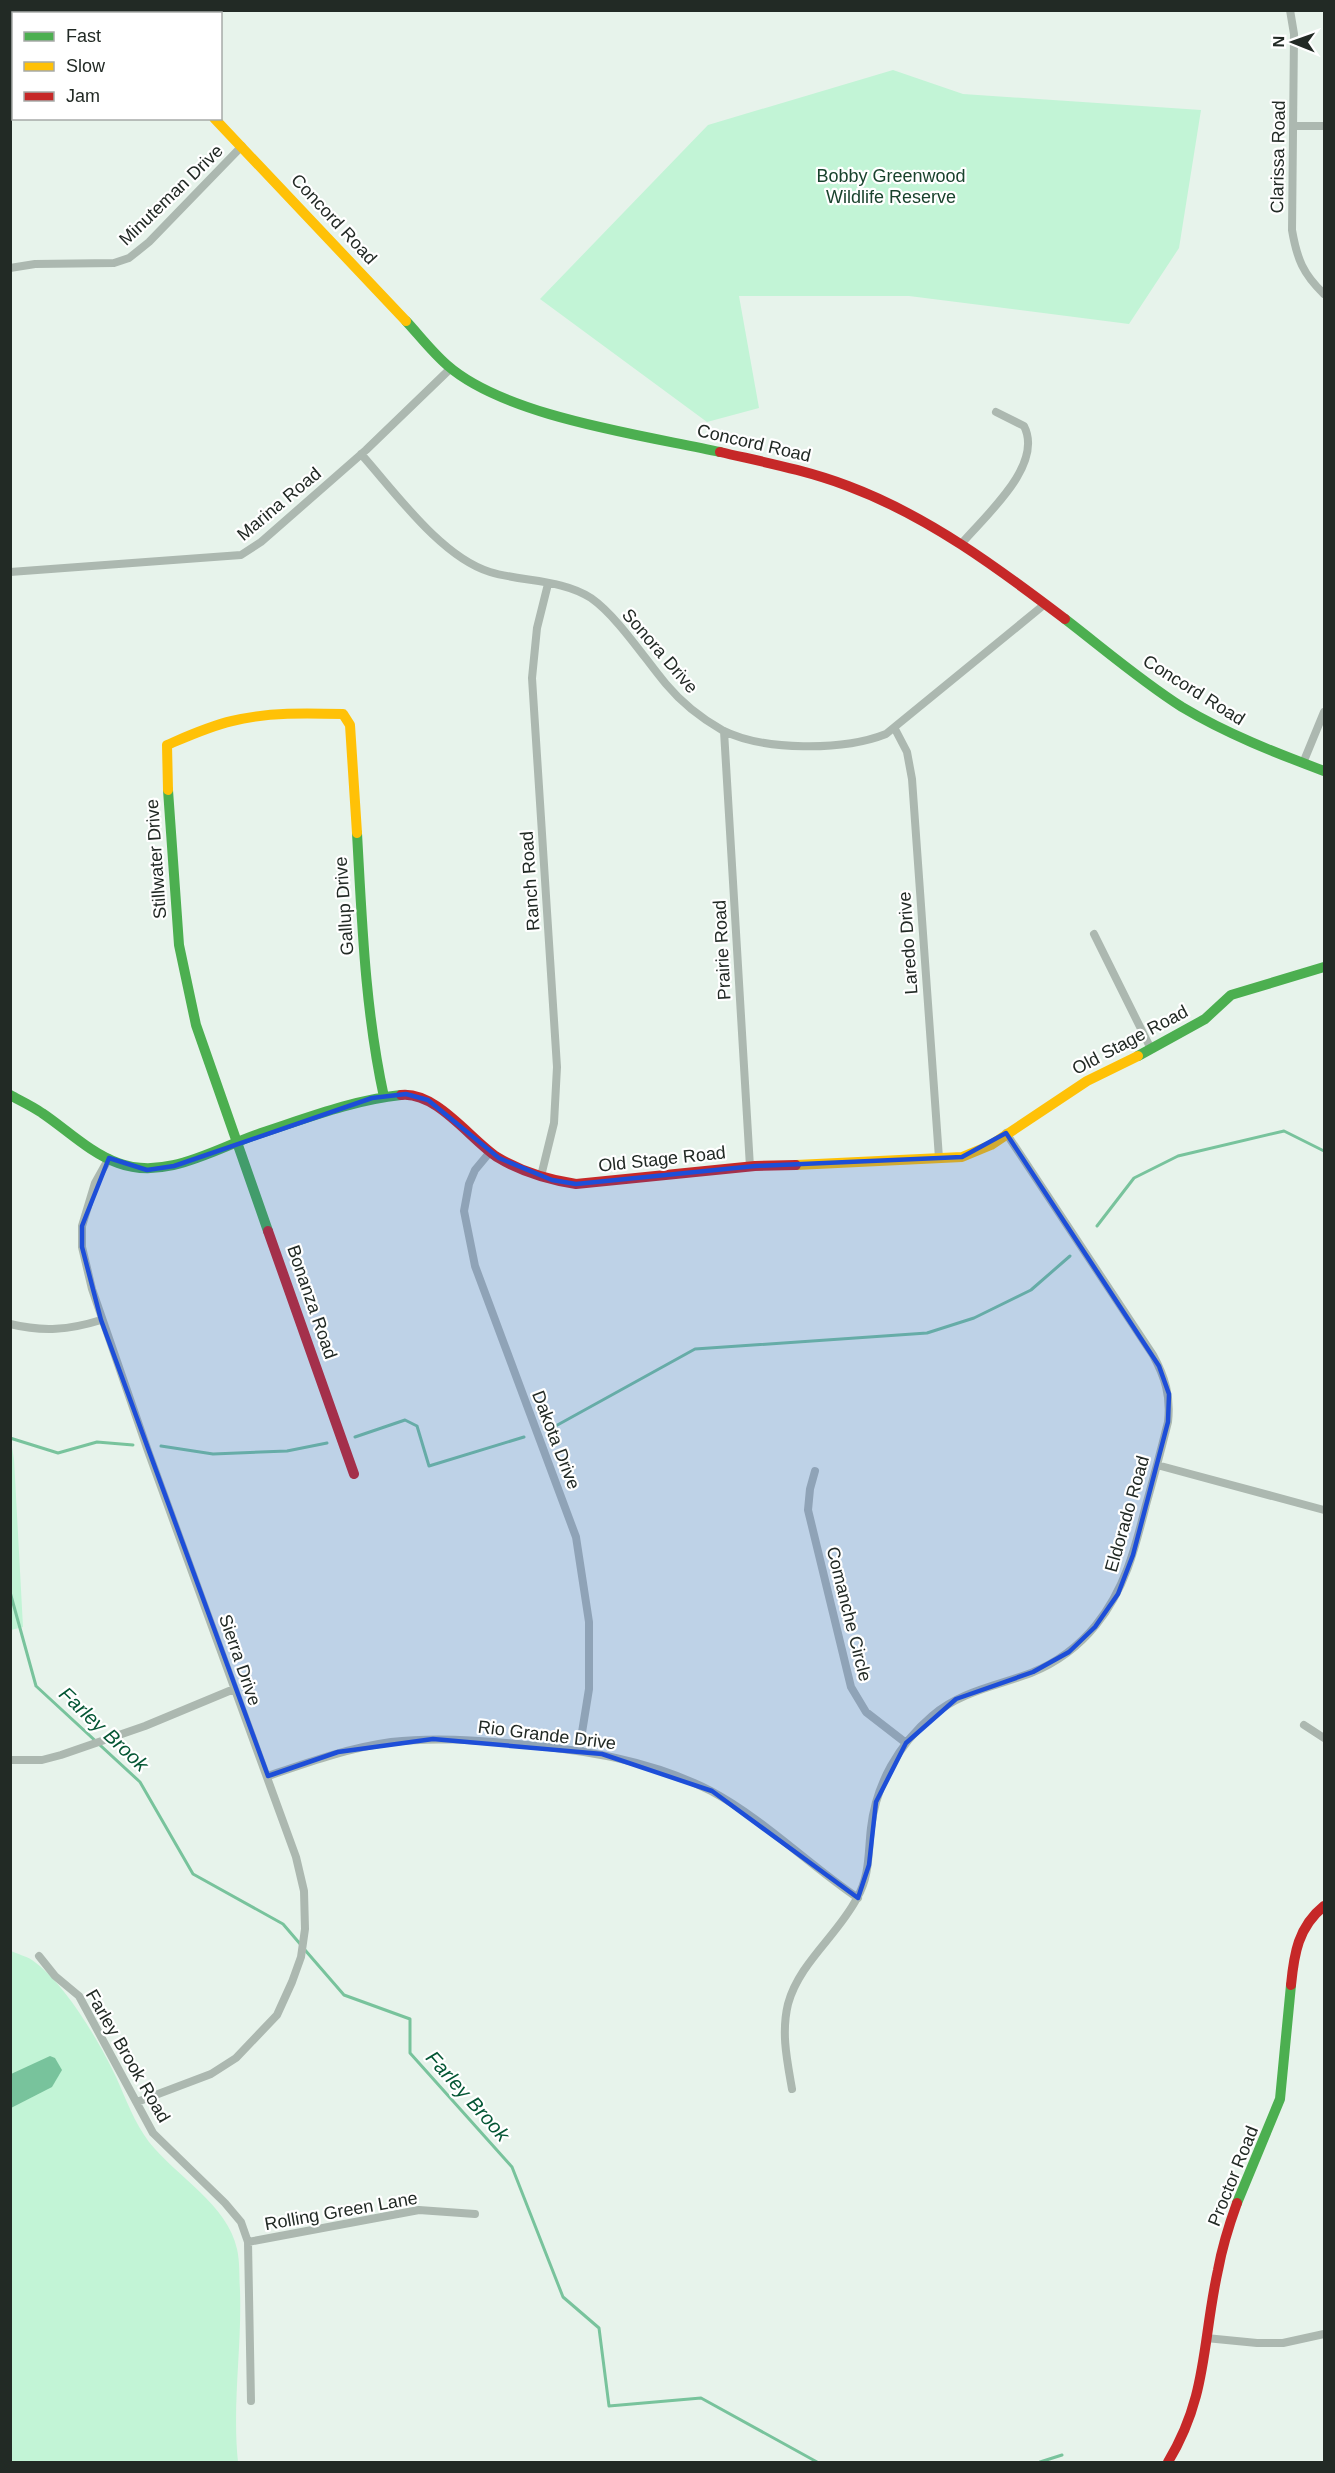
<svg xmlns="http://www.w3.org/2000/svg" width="1335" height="2473" font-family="Helvetica,sans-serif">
	<rect width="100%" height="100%" fill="#e7f3eb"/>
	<path fill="#c2f4d6" d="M893,70L963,94L1201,110L1179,248L1129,324L909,296H739L759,408L707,422L540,299L708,125Z
		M10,1436L14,1459L23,1627L11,1630Z
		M11,1951C17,1954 26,1956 32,1960C65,1983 99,2041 116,2077C126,2099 134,2122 149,2142C176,2176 228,2205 237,2249C240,2262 239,2276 240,2290C242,2347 232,2405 238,2462H11Z"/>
	<path fill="#78c39c" d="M50,2056L55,2058L62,2070L52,2087L11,2108V2074Z"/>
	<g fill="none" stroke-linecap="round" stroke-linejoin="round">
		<path stroke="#78c39c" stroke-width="3" d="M1097,1226L1134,1178L1178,1156L1284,1131L1324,1151
			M552,1428L695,1349L927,1333L974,1318L1031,1290L1070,1256
			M355,1437L405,1420L417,1426L429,1466L524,1437
			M10,1438L58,1453L97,1442L133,1445
			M161,1446L213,1454L287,1451L327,1443
			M10,1592L36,1686L140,1782L193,1874L283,1924L301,1945
			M305,1950L344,1995L410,2019V2053L512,2167L563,2297L599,2328L609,2406L701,2398L817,2462
			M1040,2462L1062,2455"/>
		<path stroke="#acb8b0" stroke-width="8" d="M1290,10L1294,34L1292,230C1297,259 1303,274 1324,294
			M1294,126H1324
			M10,268L35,264L114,263L129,258L149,242L242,146
			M361,454C395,492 441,557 490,572C523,582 562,579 591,598C617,616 645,659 666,684C681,702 701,718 722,730C763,751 843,751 886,734L1045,604
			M962,543C986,515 1044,465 1024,426L996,412
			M10,572L241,555L261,542L366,450L451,368
			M895,729L907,752L912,779L939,1158
			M724,731L750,1167
			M1303,763L1324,712
			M1094,934L1151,1049
			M490,1152L475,1170L469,1184L464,1211L475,1266L576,1537L589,1622V1689L579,1751
			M109,1158L95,1183L82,1226V1247L92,1289L148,1451L296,1857L304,1891L305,1929L301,1957L292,1982L277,2015L236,2058L211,2074L137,2102
			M541,1176L554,1123L557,1067L532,678L537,628L548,584
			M10,1324C43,1332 69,1330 101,1320
			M1157,1465L1324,1510
			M815,1471L810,1489L808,1510L851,1687L866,1712L906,1743
			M1304,1725L1324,1738
			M10,1760H42L61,1755L145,1726L234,1689
			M268,1776C309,1762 348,1748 391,1742C433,1737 475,1740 518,1744C584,1750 651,1760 711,1791C762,1818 809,1865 858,1898
			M39,1956L55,1976L79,1996L153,2133L225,2203L241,2222L248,2242L251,2401
			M792,2089C787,2060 781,2033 788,2004C799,1963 838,1935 857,1898C870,1876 868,1853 871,1828C876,1784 899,1744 932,1716C961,1691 997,1686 1031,1673C1056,1663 1079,1646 1096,1625C1125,1589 1135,1549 1146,1505C1154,1477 1161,1450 1168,1422C1171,1396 1165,1377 1153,1355L1006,1133
			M248,2242L419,2210L475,2214
			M1206,2338L1257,2343H1283L1324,2334"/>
		<path stroke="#4caf50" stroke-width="10" d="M406,321C419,335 432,352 447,365C506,417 643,435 720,452
			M1065,619C1104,649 1141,681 1182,707C1227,734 1276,753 1324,771
			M168,790L179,945L196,1025L268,1231
			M357,833C362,922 365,1010 384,1097
			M1138,1056L1205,1019L1231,995L1324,967
			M10,1095C21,1101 32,1106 42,1113C66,1129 90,1153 118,1163C166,1181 216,1148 261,1133C307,1118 353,1100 401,1095
			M1237,2203L1280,2099L1291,1985"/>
		<path stroke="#ffc107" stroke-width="10" d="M214,118L406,321
			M168,790L167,745C188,736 210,726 232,721C268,712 307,713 343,714L350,725L357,833
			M796,1165L962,1157L991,1145L1087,1081L1138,1056"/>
		<path stroke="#c62828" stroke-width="10" d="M102,10L105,14
			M720,452C763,462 806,470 848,486C928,516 998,568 1065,619
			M401,1095C436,1091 470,1139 497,1157C520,1171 550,1180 576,1184L755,1166L796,1165
			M268,1231L354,1474
			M1291,1985C1294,1954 1298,1927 1324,1906
			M1168,2462C1208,2396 1202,2342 1218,2270C1222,2248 1229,2225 1237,2203"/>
	</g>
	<path fill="#1d4ed8" fill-opacity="0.2" stroke="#1d4ed8" stroke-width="4.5" stroke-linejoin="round" d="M406,1094L428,1100L499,1158L552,1180L576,1184L755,1166L962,1157L1006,1133L1159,1366L1169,1394L1168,1422L1133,1555L1118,1594L1095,1627L1069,1652L1033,1672L956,1699L906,1743L876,1802L869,1865L858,1898L712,1791L602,1754L433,1739L338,1752L268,1776L101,1320L82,1247V1226L109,1158L147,1170L174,1166L372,1098Z"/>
	<g text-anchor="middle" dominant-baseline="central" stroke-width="4.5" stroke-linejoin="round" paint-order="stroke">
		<g font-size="18" fill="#222a25" stroke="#fff">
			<text transform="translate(1278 157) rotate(-89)">Clarissa Road</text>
			<text transform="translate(171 195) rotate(-44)">Minuteman Drive</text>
			<text transform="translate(334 219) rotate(47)">Concord Road</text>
			<text transform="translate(754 443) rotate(13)">Concord Road</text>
			<text transform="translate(279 504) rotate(-40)">Marina Road</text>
			<text transform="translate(660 651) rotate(49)">Sonora Drive</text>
			<text transform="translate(1194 690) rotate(32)">Concord Road</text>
			<text transform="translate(156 859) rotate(-94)">Stillwater Drive</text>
			<text transform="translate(530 881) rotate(-94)">Ranch Road</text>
			<text transform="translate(344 906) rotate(-94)">Gallup Drive</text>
			<text transform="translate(908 943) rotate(-94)">Laredo Drive</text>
			<text transform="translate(722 950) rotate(-93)">Prairie Road</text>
			<text transform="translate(1130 1040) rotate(-28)">Old Stage Road</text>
			<text transform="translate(662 1159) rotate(-6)">Old Stage Road</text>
			<text transform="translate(312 1302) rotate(71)">Bonanza Road</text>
			<text transform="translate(556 1440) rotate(69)">Dakota Drive</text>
			<text transform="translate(1127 1514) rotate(-74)">Eldorado Road</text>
			<text transform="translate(849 1614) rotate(76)">Comanche Circle</text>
			<text transform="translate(240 1660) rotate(71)">Sierra Drive</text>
			<text transform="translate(547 1735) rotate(7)">Rio Grande Drive</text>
			<text transform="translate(128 2056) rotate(60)">Farley Brook Road</text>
			<text transform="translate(1233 2176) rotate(-68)">Proctor Road</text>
			<text transform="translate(341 2211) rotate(-10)">Rolling Green Lane</text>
		</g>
		<g font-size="18" fill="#19432d" stroke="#fff">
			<text x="891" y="176">Bobby Greenwood<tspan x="891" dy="21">Wildlife Reserve</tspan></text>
		</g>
		<g font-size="20" font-style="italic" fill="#045634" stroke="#fff">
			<text transform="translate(104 1729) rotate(43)">Farley Brook</text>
			<text transform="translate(468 2096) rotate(48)">Farley Brook</text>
		</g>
	</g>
	<rect width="1335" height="2473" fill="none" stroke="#222a25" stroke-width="24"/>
	<rect x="12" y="12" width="210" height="108" fill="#ffffff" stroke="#a7aaa8" stroke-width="1.5"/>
	<rect x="24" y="32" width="30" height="9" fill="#4caf50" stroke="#a7aaa8" stroke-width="1.5"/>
	<text x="66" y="42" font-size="18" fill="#222a25">Fast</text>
	<rect x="24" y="62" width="30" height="9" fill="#ffc107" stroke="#a7aaa8" stroke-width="1.5"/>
	<text x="66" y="72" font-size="18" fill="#222a25">Slow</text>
	<rect x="24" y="92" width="30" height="9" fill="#c62828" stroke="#a7aaa8" stroke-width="1.5"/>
	<text x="66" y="102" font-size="18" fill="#222a25">Jam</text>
	<g transform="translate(1293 42) rotate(271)" stroke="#ffffff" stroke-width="4.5" paint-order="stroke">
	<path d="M0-4.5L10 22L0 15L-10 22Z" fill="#222a25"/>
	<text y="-9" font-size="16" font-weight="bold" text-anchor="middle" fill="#222a25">N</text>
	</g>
</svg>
